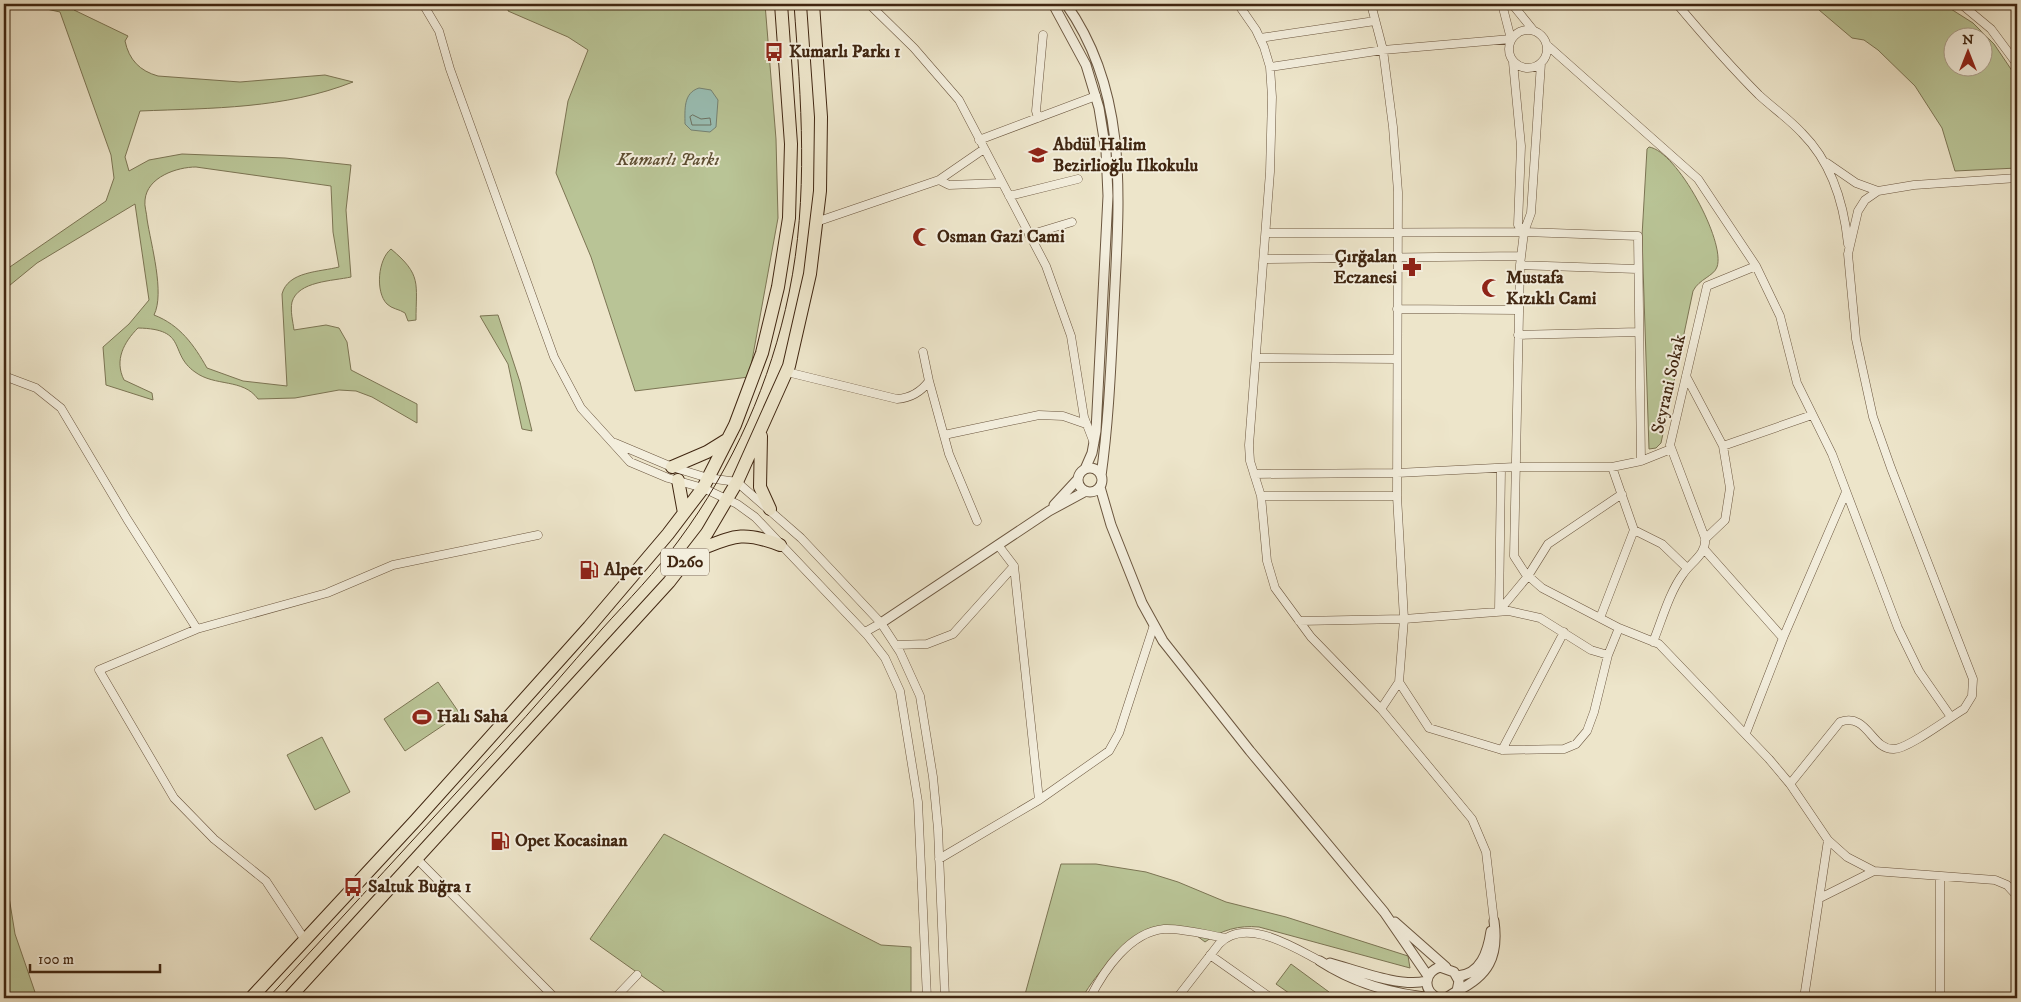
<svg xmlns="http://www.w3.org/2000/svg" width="2021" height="1002" font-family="'IM FELL DW Pica',serif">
	<rect width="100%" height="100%" fill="#ede5ca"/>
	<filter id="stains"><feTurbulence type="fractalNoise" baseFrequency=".004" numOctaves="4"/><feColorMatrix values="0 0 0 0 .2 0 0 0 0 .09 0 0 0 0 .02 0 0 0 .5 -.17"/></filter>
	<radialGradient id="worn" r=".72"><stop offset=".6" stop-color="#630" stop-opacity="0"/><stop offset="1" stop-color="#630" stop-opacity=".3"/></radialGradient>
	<path fill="#b9c496" stroke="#7c7554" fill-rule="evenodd" d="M24,4H75L74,10L128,36L125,41C129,60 140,71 158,76L240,82L325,75L353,82C284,109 213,108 140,111L125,157L129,171L149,160L182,154L285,158L351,165L346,210L351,277C333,281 298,281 292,302C290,311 293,322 294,330L326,325L339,328L347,342L351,370L417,404V423L372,397L356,391L339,390L295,398L258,399C243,378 215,387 195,372C168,353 189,329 138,328C124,342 114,360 124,380L152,393L153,400L106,385L103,347L129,324L149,300L135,204L37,263L4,290V271L106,201L114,178L111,155L60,12ZM196,167L331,186L333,232L339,267C320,272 288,271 282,294L287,386L243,381L207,368C194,345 180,325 154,315C165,293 151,245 147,219C147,214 144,206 145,200C147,177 177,167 196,167Z
		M509,4H765L776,139L778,218L749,377L635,391L591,257L556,173L568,101L588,50L568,37L508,11Z
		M1812,4H1943L1973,23L1994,44L2017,78V168L1955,171L1942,128L1915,86L1878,50L1864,40L1852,38ZM1954,38H1984V68H1954Z
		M1649,147C1677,151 1726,242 1717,267C1714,276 1699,279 1693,291L1661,443L1656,448L1649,449L1642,236L1647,149Z
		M391,249C422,275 416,283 416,320L408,321L405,313C399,309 392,309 387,304C375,292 378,259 391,249Z
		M498,315L520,382L532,431L522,429L508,364L480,316Z
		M438,682L460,714L405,751L384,719Z
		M322,737L350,792L315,810L287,755Z
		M664,834L881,945L911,947V998H673L590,939Z
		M1061,864H1096L1146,872L1178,882L1226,902L1286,917L1408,956L1410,968L1259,927C1239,925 1221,930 1205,942L1188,929C1177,930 1163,930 1153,934C1121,946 1099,969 1082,998H1024Z
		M4,866L15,934L37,998H4Z
		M1291,964L1329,992L1325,998H1296L1276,984Z"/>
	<path fill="#99bfb5" stroke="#758273" d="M699,88L711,90L718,100L716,127L710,132L691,130L685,124C685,110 683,93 699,88Z"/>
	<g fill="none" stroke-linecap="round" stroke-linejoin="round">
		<path stroke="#6c7263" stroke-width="1" d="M693,115L701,119L710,118L711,125H692L690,117Z"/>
		<g stroke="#6b563f" stroke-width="9">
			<path id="minor" d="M423,4L439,31L450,69L554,357L581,408L630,462L668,478L703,488L737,504L755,517L868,636L885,658L900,691L918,802L927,998
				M869,4L914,48L959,100L1046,266L1071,336L1084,417L1094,443
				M1238,4L1256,30L1264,47L1270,67L1272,97L1270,172L1249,445L1250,461L1261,496L1267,561L1275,588L1311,637L1381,709L1472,819L1486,852L1494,921
				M1371,4L1383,50L1393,127L1398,192L1397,496L1404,619L1399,682L1381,709
				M1512,4L1534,31
				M1677,4C1703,35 1730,66 1759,95C1773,108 1789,119 1802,133C1831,162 1844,204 1848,244
				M1961,4L1991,29L2017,64
				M1509 49a19 19 0 1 1 38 0a19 19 0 1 1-38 0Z
				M1260,38L1375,21
				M1547,45L1698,179L1756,266L1780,316L1797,383L1832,454L1898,628L1919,671L1951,717
				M1513,62L1521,146L1518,225L1524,232
				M1541,63L1531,213L1524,232L1520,265L1514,556L1525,573L1542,588L1619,628L1659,644L1769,759L1790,784L1828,840L1804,998
				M1270,67L1383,50L1511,39L1502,4
				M1038,118L1036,111L1043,35
				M979,140L1096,96
				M1827,163L1856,183L1878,191
				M939,180L984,149
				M1009,196L1078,179
				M816,222L939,180L949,185L1002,183
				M1266,233L1524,232L1638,236L1641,461
				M1029,235L1072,222
				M1264,259L1521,256
				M1520,265L1637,269
				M1397,309L1518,310
				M1518,335L1639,332
				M1256,358L1396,359
				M787,372L897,399C911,398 921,392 929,381L923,352
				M4,376L36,388L61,408L127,519L197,629
				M1686,376L1723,446L1730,488L1725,520L1705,539
				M929,381L949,454L977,521
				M944,435L1039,415L1063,416L1086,424
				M615,443L672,467L708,478L737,482L801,538L881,623L900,652L920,696L933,777L938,829L945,998
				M1723,446L1812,415
				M1254,474L1397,473L1515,467H1612L1641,461L1671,449
				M1261,496H1397
				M1634,530L1662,544L1687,568
				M998,545L1014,566L1039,800
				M1704,549L1783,638
				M1499,611L1528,576L1548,544L1622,494
				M1499,611L1501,468
				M1600,618L1634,530L1612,467
				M1299,621L1404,619L1509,611L1540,618L1591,650L1608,655L1619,628
				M865,632L881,623
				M1653,642C1662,620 1669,593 1683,574C1691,562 1707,554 1705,538L1670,445L1707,286L1756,266
				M896,645L927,644L953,634L1014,566
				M1399,682L1429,728L1502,750L1564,749L1576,744L1587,731L1594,712L1608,655
				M1746,733L1783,638L1846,492
				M1502,750L1564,632
				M1790,784L1840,722C1868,712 1871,750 1894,749C1908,749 1950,717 1964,709L1972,696L1973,679L1891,468L1873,417L1856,339L1848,254L1858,211L1865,200L1878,191L1914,185L2017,178
				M1828,840L1847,857L1874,871
				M417,859L555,998
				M939,859L1039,800L1109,751L1119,733L1154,625
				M1940,876V998
				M1820,898L1874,871L1995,880L2007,885L2017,896
				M305,940L266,881L214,839L174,798L99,670L197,629L327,593L393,565L538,535
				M1210,955L1271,998
				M615,998L637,975
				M1090,998C1104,970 1130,932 1164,929C1184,928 1207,935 1226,938
				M1177,998L1219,944C1245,916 1293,947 1320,961"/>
		</g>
		<g stroke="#6b563f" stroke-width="11">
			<path id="tertiary" d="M1053,4L1086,65L1099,108L1106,151L1108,196L1096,431L1092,453L1085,469
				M1066,4C1130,94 1119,201 1114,305C1111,362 1109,419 1101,476
				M1078 480a12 12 0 1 1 24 0a12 12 0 1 1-24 0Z
				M1100,487L1111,525L1142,603L1163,641L1250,751L1384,912L1428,976
				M1054,505L1078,479
				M881,623L1049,511L1086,491
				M1395,922L1446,967
				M1320,961C1354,983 1396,995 1437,998
				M1330,963C1356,970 1401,988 1426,981
				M1457,976C1481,975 1488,951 1491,931
				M1457,991C1488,976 1499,957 1494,921
				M1438,998C1422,991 1424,972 1440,967L1454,972L1459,981L1457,991L1446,998"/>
		</g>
		<g stroke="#402611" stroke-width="14">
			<path id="trunk" d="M761,436L760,487L770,509
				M672,467L707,452L728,439
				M678,480L684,513
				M693,552C731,538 739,529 780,545
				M251,998L416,820L589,627L668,534L703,488L735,425L762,353L778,287L789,218L791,144L781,4
				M289,998L669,582L707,533L737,482L789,366L810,274L820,191L821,117L813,4"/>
		</g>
		<use href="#minor" stroke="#f3eedd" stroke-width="8"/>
		<use href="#tertiary" stroke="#f3eedd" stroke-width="9"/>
		<use href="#trunk" stroke="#ede5ca" stroke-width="12"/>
		<path stroke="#402611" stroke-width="1" d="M268,998C345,914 423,829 500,745C535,707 568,668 602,629C628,600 656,572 679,540C733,467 771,381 789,293C809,196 801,101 794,4"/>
	</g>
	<defs>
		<g id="bus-bare" transform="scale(1.5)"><path d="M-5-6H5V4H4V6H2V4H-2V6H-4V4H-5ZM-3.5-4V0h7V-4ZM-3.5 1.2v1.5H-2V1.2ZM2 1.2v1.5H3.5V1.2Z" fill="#8f2418" stroke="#f3eedd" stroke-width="2.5" paint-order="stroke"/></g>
		<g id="school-bare" transform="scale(1.5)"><path d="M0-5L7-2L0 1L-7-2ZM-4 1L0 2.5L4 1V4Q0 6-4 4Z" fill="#8f2418" stroke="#f3eedd" stroke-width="2.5" paint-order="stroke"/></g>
		<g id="mosque-bare" transform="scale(1.5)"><path d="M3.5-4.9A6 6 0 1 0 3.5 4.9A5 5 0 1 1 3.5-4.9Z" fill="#8f2418" stroke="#f3eedd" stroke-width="2.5" paint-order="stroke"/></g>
		<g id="pharmacy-bare" transform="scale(1.5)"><path d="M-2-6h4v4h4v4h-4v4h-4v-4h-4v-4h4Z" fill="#8f2418" stroke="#f3eedd" stroke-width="2.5" paint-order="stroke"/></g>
		<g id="fuel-bare" transform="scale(1.5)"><path d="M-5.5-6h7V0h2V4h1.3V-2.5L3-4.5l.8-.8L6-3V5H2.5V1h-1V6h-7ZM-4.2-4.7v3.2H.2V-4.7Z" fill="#8f2418" stroke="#f3eedd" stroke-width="2.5" paint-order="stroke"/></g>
		<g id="stadium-bare" transform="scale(1.5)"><path d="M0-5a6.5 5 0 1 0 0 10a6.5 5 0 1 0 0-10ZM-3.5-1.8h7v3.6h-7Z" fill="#8f2418" stroke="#f3eedd" stroke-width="2.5" paint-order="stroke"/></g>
	</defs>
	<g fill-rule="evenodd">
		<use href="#bus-bare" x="774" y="52"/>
		<use href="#school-bare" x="1038" y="155"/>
		<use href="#mosque-bare" x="922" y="237"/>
		<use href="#pharmacy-bare" x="1412" y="267"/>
		<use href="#mosque-bare" x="1491" y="288"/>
		<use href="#fuel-bare" x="589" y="570"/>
		<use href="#stadium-bare" x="422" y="717"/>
		<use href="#fuel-bare" x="500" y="841"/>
		<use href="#bus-bare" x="353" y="887"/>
	</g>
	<g text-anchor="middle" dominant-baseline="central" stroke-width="4" stroke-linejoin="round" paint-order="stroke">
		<rect fill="#f3eedd" stroke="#76624e" stroke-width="1" x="661" y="548.5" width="48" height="27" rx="4"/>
		<g font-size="16" font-weight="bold" fill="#402611">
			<text x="685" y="562">D260</text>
		</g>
		<g font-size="18" font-weight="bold" fill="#402611" stroke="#f3eedd" text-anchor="start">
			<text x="789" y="52">Kumarlı Parkı 1</text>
			<text x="1053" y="145">Abdül Halim<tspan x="1053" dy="21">Bezirlioğlu Ilkokulu</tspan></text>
			<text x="937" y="237">Osman Gazi Cami</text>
			<text x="1397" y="257" text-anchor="end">Çırğalan<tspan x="1397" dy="21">Eczanesi</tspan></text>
			<text x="1506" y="278">Mustafa<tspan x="1506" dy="21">Kızıklı Cami</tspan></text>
			<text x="604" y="570">Alpet</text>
			<text x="437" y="717">Halı Saha</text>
			<text x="515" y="841">Opet Kocasinan</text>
			<text x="368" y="887">Saltuk Buğra 1</text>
		</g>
		<g font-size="18" font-style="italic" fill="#5e4e32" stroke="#f3eedd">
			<text x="668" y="160">Kumarlı Parkı</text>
		</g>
		<g font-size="18" fill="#402611" stroke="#f3eedd">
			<text transform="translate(1669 384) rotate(-77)">Seyrani Sokak</text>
		</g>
	</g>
	<rect width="2021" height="1002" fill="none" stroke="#ede5ca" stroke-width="20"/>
	<rect x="5" y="5" width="2011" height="992" fill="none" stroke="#402611" stroke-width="2.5"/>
	<rect x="10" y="10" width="2001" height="982" fill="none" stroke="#402611"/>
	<g transform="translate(1968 52)"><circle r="24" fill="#f3eedd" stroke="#ab9e8b"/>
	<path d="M0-4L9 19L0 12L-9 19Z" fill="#8f2418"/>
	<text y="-8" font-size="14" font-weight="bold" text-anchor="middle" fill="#402611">N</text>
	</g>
	<path d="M30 964v8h130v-8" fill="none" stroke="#402611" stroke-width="2.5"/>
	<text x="38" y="964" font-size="15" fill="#402611" stroke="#f3eedd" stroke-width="4" paint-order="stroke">100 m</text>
	<rect width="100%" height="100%" filter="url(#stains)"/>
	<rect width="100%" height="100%" fill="url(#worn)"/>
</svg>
